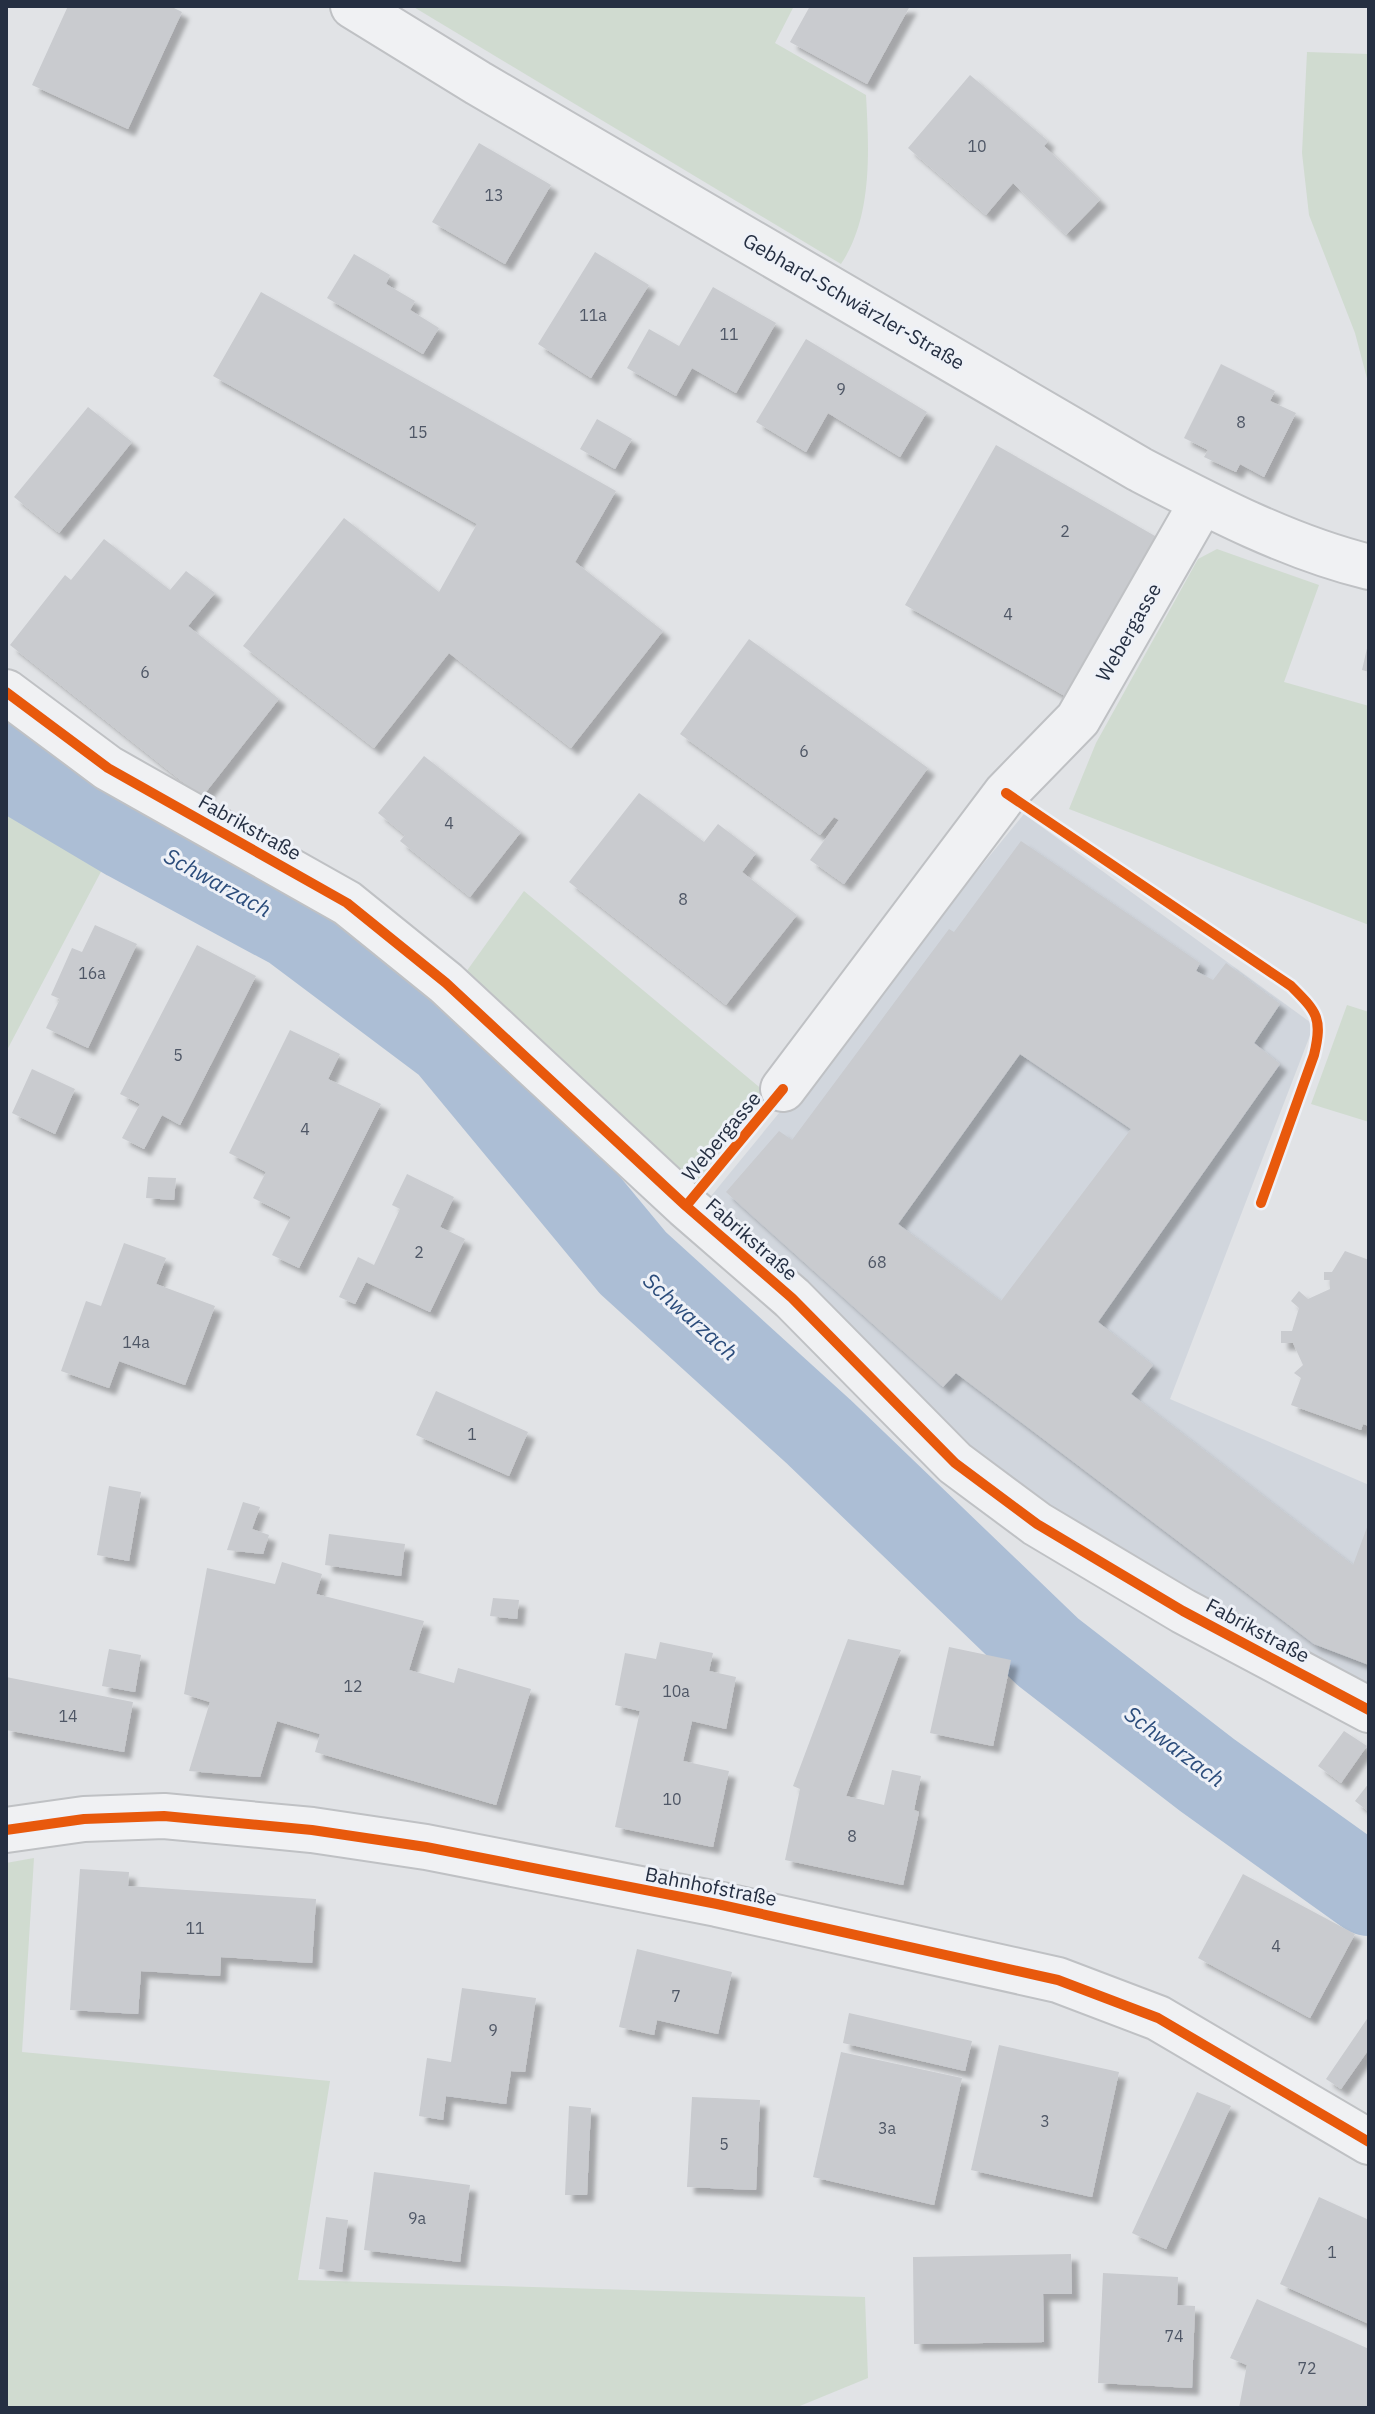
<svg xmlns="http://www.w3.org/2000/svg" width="1375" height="2414" font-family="'IBM Plex Sans',sans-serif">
	<defs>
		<filter id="shadow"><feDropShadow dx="7" dy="7" stdDeviation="2" flood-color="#0004"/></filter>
	</defs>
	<rect width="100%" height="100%" fill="#e1e3e6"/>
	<path fill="#d1d6dd" d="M1024,814L1314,1025L1170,1399L1369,1485V1684L1082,1534L956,1437L707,1201Z"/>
	<path fill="#d0dbd0" d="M412,6H794L775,43L866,95C869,150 873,216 841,264Z
		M1307,52L1369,54V386L1355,333L1309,215L1302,153Z
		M1217,549L1319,585L1284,682L1369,706V925L1069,809L1096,743L1198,559Z
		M6,807L104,866L6,1052Z
		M524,891L764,1091L695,1186L461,979Z
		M1347,1005L1369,1012V1122L1311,1104Z
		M34,1858L22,2052L330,2081L298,2280L865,2297L868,2378L795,2408H6V1863Z"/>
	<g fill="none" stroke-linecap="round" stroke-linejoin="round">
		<path stroke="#acbed5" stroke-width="90" d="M6,763L129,836L294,925L450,1042L633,1263L819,1432L1048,1652L1207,1775L1369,1891"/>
	</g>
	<path fill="#c9cbcf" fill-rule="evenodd" filter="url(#shadow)" d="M68,6H170L182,12L128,129L32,85Z
		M810,6H910L867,84L790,42Z
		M970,75L1048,141L1044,146L1100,200L1066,235L1013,183L986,215L908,148Z
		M479,143L551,185L505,264L432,222Z
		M595,252L649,285L591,378L538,344Z
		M354,254L390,275L386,284L415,301L410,310L439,328L423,354L327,298Z
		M713,287L776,323L736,393L692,368L676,396L627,368L649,329L679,346Z
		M261,292L616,491L575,562L663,631L571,748L449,653L374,748L243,646L344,518L439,592L477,524L213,376Z
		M806,339L927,412L900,457L828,413L806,452L756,422Z
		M1221,364L1275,391L1270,401L1296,413L1264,477L1240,464L1236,472L1204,457L1208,450L1184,438Z
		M88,407L132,442L59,533L14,497Z
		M597,419L632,439L615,469L580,449Z
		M996,445L1162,540L1070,699L905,605Z
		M104,539L170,590L186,571L215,593L188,626L279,699L202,797L10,645L65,575L71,580Z
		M749,639L928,768L844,884L810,860L839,820L834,817L820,835L680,734Z
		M1368,644H1369V672L1362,670Z
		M424,756L521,832L470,897L400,841L405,835L378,813Z
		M639,793L704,842L718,824L756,853L742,872L797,915L726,1005L569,882Z
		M1021,841L1200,963L1196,971L1213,980L1226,963L1280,1004L1254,1043L1280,1064L1098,1322L1153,1365L1131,1394L1353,1565L1369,1522V1665L1314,1644L956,1373L943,1387L726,1192L779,1131L792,1140L949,929L954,932ZM1020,1054L1131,1129L1001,1301L898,1224Z
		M95,925L137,944L88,1048L46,1028L60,999L51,995L72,948L82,952Z
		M197,945L256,976L180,1125L162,1115L144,1149L122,1138L140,1104L120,1094Z
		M290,1030L340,1054L328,1079L381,1104L299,1268L272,1255L291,1217L253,1198L266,1172L229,1153Z
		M32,1069L75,1089L55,1134L12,1113Z
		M407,1174L454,1197L440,1227L465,1239L430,1312L366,1282L355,1304L339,1297L358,1257L374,1265L400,1209L392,1205Z
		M148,1177L176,1178L174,1200L146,1198Z
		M124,1243L166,1258L156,1284L215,1306L185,1385L119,1361L109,1388L61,1371L86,1301L101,1306Z
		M1345,1251L1369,1260V1426L1363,1424L1361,1430L1291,1405L1301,1378L1294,1373L1303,1365L1293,1343H1281V1331H1292L1299,1308L1291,1301L1299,1291L1308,1299L1330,1289V1280H1324V1272H1332Z
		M436,1391L528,1432L509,1476L416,1435Z
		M109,1486L141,1492L129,1561L97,1555Z
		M243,1502L260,1507L252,1529L269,1535L263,1554L227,1550Z
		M329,1534L405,1544L401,1576L325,1565Z
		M282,1562L322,1574L316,1594L424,1621L409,1670L454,1683L458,1668L531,1689L496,1805L315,1752L320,1734L277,1721L260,1777L189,1771L210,1702L184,1694L207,1568L275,1584Z
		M493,1598L519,1600L517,1619L490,1616Z
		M848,1639L901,1650L846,1796L884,1805L892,1770L921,1776L914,1810L919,1812L903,1885L785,1860L800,1789L793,1786Z
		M660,1642L713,1653L709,1671L736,1677L726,1729L692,1721L683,1761L729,1771L713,1847L615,1827L640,1711L615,1705L625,1653L656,1659Z
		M949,1647L1011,1660L993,1746L930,1733Z
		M109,1649L141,1655L135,1692L102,1686Z
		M6,1677L133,1702L124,1752L6,1730Z
		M1344,1731L1367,1746L1341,1783L1318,1766Z
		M1369,1783V1812L1355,1801Z
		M80,1869L129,1872L128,1886L316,1899L312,1963L221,1957L220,1976L141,1971L138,2014L70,2010Z
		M1243,1874L1355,1934L1310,2018L1198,1958Z
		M637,1949L732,1972L718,2034L657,2020L654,2035L619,2027Z
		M462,1988L536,1998L525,2072L511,2071L506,2104L446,2096L443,2120L419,2116L427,2058L451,2062Z
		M849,2013L972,2041L965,2071L843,2043Z
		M1369,2016V2049L1341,2089L1326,2079Z
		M999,2045L1119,2072L1092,2197L971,2170Z
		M841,2052L962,2078L934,2205L813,2177Z
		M1197,2092L1231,2106L1166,2249L1132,2233Z
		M692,2097L760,2100L756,2190L687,2187Z
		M569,2106L591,2108L587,2195H565Z
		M374,2172L470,2185L460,2262L364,2250Z
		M1319,2197L1369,2220V2324L1280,2284Z
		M326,2217L348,2220L342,2272L319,2269Z
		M1071,2254L1072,2294H1043L1044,2342L914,2344L913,2257Z
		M1103,2273L1178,2277L1177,2305L1195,2306L1192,2388L1098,2383Z
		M1257,2299L1369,2349L1367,2408H1239L1247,2365L1230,2358Z"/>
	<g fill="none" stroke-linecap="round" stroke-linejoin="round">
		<g stroke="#bfc1c4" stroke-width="48">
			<path id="minor" d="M353,6L478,83L1139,469C1212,507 1288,547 1369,567
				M6,692L108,768L347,903L446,983L686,1206L792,1298L955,1463L1037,1524L1183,1611L1369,1710
				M783,1089L1006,793L1078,719L1202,502
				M6,1830L84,1819L164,1816L312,1830L426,1847L717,1904L1058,1980L1158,2018L1369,2142"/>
		</g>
		<use href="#minor" stroke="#f0f1f3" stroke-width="44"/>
		<g stroke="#eef1f7" stroke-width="15">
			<path id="cycleway" d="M6,692L108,768L347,903L446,983L686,1206L792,1298L955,1463L1037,1524L1183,1611L1369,1710
				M1006,793L1291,986C1317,1012 1323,1018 1314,1055L1261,1203
				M686,1206L783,1089
				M6,1830L84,1819L164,1816L312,1830L426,1847L717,1904L1058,1980L1158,2018L1369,2142"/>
		</g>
		<use href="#cycleway" stroke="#e8590c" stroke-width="10"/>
	</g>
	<g text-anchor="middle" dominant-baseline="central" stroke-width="6" stroke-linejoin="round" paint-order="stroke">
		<g font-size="16" fill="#4f5766">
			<text x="977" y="146">10</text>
			<text x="494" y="195">13</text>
			<text x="593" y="315">11a</text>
			<text x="729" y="334">11</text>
			<text x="841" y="389">9</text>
			<text x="1241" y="422">8</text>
			<text x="418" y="432">15</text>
			<text x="1065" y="531">2</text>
			<text x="1008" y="614">4</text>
			<text x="145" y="672">6</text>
			<text x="804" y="751">6</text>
			<text x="449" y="823">4</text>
			<text x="683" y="899">8</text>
			<text x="92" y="973">16a</text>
			<text x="178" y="1055">5</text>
			<text x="305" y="1129">4</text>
			<text x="419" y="1252">2</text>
			<text x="877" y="1262">68</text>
			<text x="136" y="1342">14a</text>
			<text x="472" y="1434">1</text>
			<text x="353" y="1686">12</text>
			<text x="676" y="1691">10a</text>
			<text x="68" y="1716">14</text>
			<text x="672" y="1799">10</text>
			<text x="852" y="1836">8</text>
			<text x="195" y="1928">11</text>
			<text x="1276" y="1946">4</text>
			<text x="676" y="1996">7</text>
			<text x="493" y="2030">9</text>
			<text x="1045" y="2121">3</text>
			<text x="887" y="2128">3a</text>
			<text x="724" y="2144">5</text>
			<text x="417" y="2218">9a</text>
			<text x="1332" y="2252">1</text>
			<text x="1174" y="2336">74</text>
			<text x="1307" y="2368">72</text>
		</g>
		<g font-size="20" fill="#252f42" stroke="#eef1f7">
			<text transform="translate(854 301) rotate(30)">Gebhard-Schwärzler-Straße</text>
			<text transform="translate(1128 632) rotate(-60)">Webergasse</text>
			<text transform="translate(250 827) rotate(29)">Fabrikstraße</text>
			<text transform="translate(721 1136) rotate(-50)">Webergasse</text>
			<text transform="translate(752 1239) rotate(41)">Fabrikstraße</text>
			<text transform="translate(1258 1630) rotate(28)">Fabrikstraße</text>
			<text transform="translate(711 1886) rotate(11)">Bahnhofstraße</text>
		</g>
		<g font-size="22" font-style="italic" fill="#2b4c7b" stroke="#eef1f7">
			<text transform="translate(218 882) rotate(29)">Schwarzach</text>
			<text transform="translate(691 1316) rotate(42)">Schwarzach</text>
			<text transform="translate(1175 1746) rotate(37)">Schwarzach</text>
		</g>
	</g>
	<rect width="1375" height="2414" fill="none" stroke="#252f42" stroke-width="16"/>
</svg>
